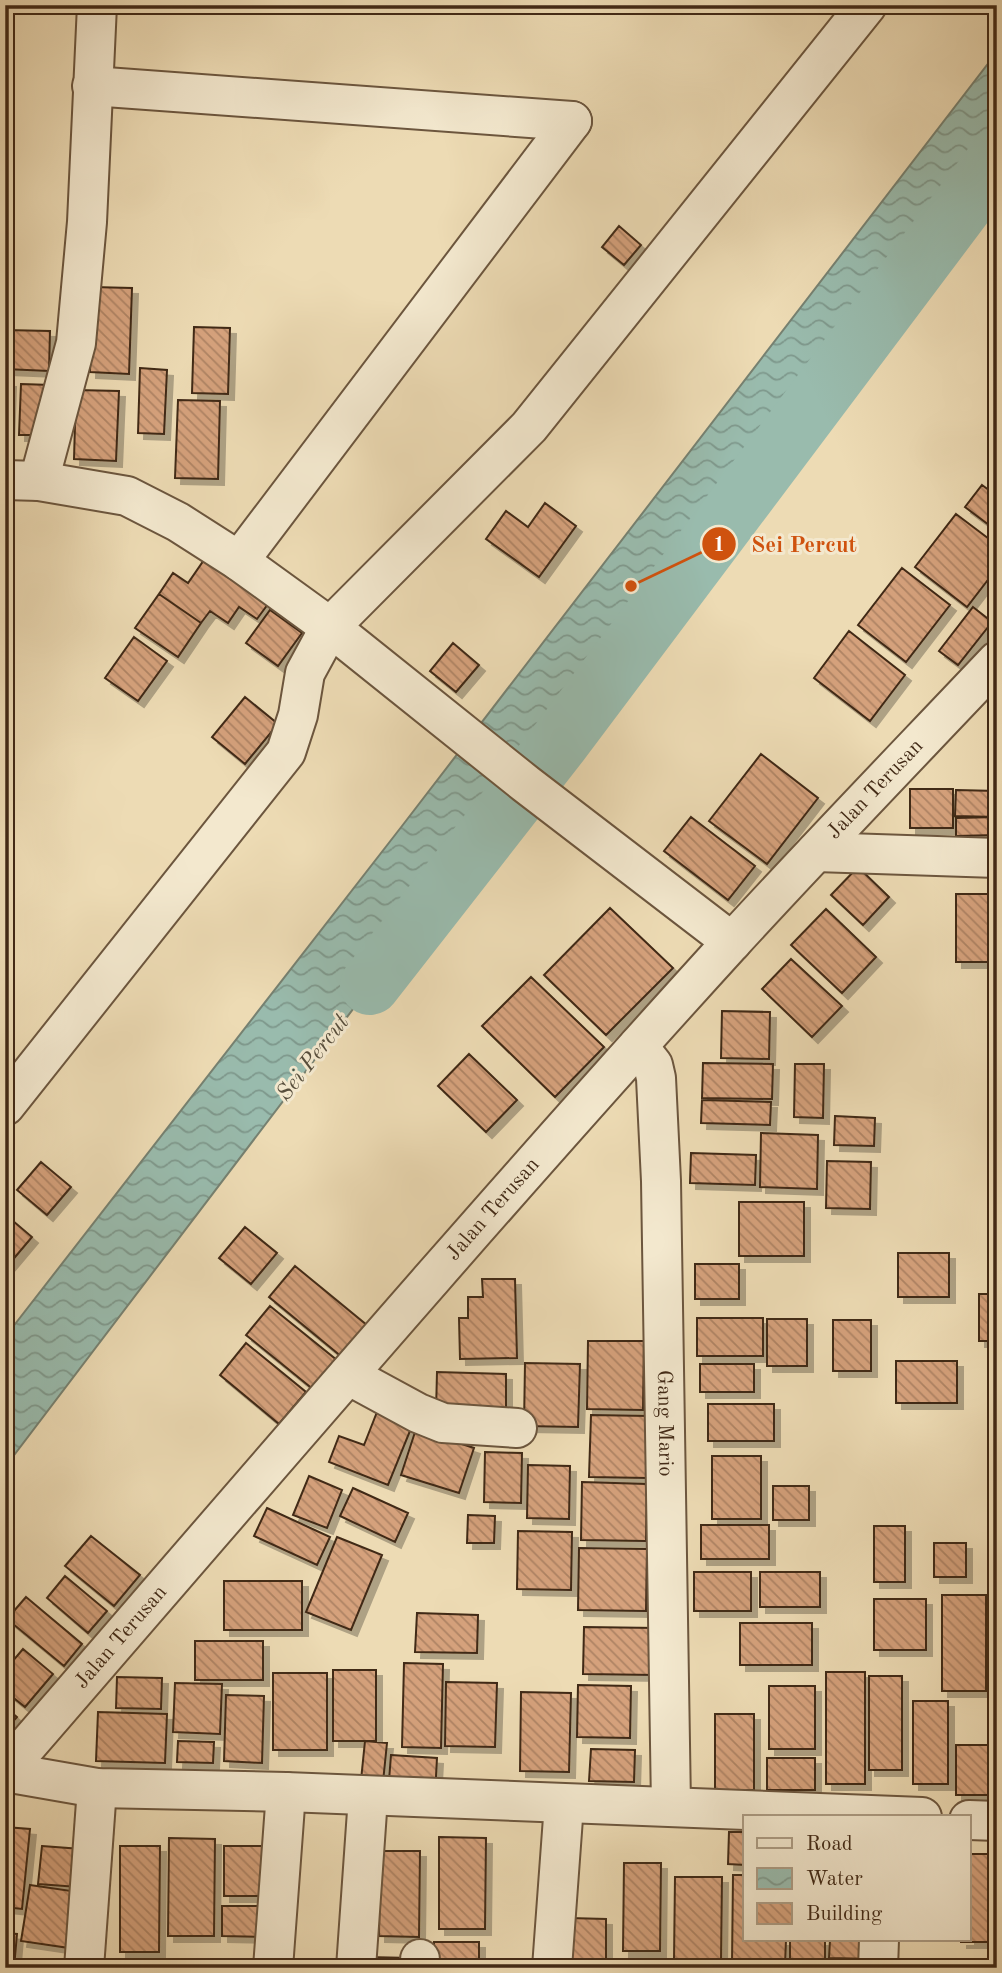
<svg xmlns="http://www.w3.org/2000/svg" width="1002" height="1973" font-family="'Old Standard TT',serif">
	<defs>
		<pattern id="water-waves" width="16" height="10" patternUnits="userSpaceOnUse" patternTransform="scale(1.75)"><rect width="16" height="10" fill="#99bbad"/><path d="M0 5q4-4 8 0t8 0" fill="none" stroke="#7e988c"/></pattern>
		<pattern id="building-back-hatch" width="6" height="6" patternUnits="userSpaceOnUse" patternTransform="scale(1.75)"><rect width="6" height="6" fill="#d5a17b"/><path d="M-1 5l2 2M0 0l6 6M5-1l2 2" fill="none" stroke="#ae8364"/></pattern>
		<filter id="shadow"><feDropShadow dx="6" dy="6" stdDeviation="0" flood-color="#0004"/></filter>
	</defs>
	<rect width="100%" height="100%" fill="#eddbb4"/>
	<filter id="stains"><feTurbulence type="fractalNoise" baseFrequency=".00286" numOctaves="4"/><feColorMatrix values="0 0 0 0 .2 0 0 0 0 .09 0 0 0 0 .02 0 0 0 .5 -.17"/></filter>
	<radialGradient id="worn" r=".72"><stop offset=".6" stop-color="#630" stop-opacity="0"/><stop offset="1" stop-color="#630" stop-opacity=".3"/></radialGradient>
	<path fill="url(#water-waves)" stroke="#768171" stroke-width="2" d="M997,52V170L857,346L5,1467V1337L402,826Z"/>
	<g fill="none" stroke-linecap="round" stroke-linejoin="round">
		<path stroke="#99bbad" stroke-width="60" d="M370,985L559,743L997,160"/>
	</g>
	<path fill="url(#building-back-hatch)" stroke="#412916" stroke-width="2" filter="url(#shadow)" d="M619,226L641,245L624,265L602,247Z
		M92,287L132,288L129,374L90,372Z
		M194,327L230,328L228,394L192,393Z
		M5,330L50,331L49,371L5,369Z
		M140,368L167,370L164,434L138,433Z
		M5,381H10L8,437H5Z
		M21,384L51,385L49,435H19Z
		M76,390L119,391L116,461L74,459Z
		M178,400L220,401L218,479L175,478Z
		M982,485L997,496V531L965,507Z
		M545,503L576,526L539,577L486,539L506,511L528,527Z
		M956,514L997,545V568L967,607L915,567Z
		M204,560L268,604L257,619L239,607L228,623L210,611L201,623L159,594L173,573L188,583Z
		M902,568L950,605L906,662L858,625Z
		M159,594L201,623L178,657L135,628Z
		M973,607L992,622L958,665L939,651Z
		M270,610L302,633L278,666L246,643Z
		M849,631L905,675L870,721L814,678Z
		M134,637L167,661L138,701L105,678Z
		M453,643L479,665L456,692L430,671Z
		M245,697L278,724L245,764L212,737Z
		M761,754L818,798L767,864L709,821Z
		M910,789H953V828H910Z
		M956,790L997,791V817L955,816Z
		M691,817L755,866L728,900L664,851Z
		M997,817V835L956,836V818Z
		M858,867L889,897L863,925L831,895Z
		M956,894H997V962H956Z
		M610,908L673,968L606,1035L544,975Z
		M826,909L876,957L842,993L791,945Z
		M791,959L842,1006L812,1037L762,989Z
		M531,977L604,1047L555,1097L482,1026Z
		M722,1011L770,1012L769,1059L721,1058Z
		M469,1054L517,1100L486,1132L438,1086Z
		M703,1063L773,1064L772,1099L702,1098Z
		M795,1064H824L823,1118L794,1117Z
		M702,1100L771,1102L770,1125L701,1123Z
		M835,1116L875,1118L874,1146L834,1145Z
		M761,1133L818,1135L817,1189L760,1187Z
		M691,1153L756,1155L755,1185L690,1183Z
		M827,1161L871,1162L870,1209L826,1208Z
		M41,1162L71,1187L47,1215L17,1190Z
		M739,1202H804V1256H739Z
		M6,1215L32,1237L5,1269V1216Z
		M245,1227L277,1253L251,1284L219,1258Z
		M898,1253H949V1297H898Z
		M695,1264H739V1299H695Z
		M295,1266L368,1326L342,1357L269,1297Z
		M482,1279H515L517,1358L460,1359L459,1318H468V1297H483Z
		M979,1294H997V1341H979Z
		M270,1306L338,1361L314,1390L246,1335Z
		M697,1318H763V1356H697Z
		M767,1319H807V1366H767Z
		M833,1320H871V1371H833Z
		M588,1341H644L643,1410L587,1409Z
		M246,1343L306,1392L279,1424L220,1375Z
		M896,1361H957V1403H896Z
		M525,1363L580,1364L578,1427L524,1426Z
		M700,1364H754V1392H700Z
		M437,1372L506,1374V1414L436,1412Z
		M708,1404H774V1441H708Z
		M377,1412L412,1426L388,1485L329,1462L339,1436L364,1445Z
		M591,1415L649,1416L648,1478L589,1477Z
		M416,1429L474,1448L459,1493L401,1475Z
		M485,1452L522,1453L521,1503L484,1502Z
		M712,1456H761V1519H712Z
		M528,1465L570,1466L569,1519L527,1518Z
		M309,1476L342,1490L327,1528L293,1515Z
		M582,1482L647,1484L646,1541L581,1540Z
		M773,1486H809V1520H773Z
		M353,1488L408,1513L395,1542L340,1516Z
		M267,1508L330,1537L317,1565L254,1536Z
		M468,1515L495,1516L494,1543H467Z
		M701,1525H769V1559H701Z
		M874,1526H905V1582H874Z
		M518,1531L572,1532L571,1590L517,1589Z
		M91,1536L140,1575L114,1606L65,1566Z
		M337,1537L382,1555L351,1630L306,1612Z
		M934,1543H966V1577H934Z
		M579,1548L647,1549L646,1611L578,1610Z
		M992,1552H997V1582H992Z
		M694,1572H751V1611H694Z
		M760,1572H820V1607H760Z
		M65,1576L107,1611L88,1633L47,1598Z
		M224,1581H302V1630H224Z
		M942,1595H986V1691H942Z
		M993,1595H997V1639H993Z
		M26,1597L82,1644L64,1666L7,1619Z
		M874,1599H926V1650H874Z
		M417,1613L478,1615L477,1653L415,1652Z
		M740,1623H812V1665H740Z
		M584,1627L657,1628L656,1675L583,1674Z
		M195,1641H263V1680H195Z
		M23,1649L53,1674L25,1707L5,1691V1670Z
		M993,1650H997V1700H993Z
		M404,1663L443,1664L441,1748L402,1747Z
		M333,1670H376V1741H333Z
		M826,1672H865V1784H826Z
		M273,1673H327V1750H273Z
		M869,1676H902V1770H869Z
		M117,1677L162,1678L161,1709L116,1708Z
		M446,1682L497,1683L495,1747L445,1746Z
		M175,1683L222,1684L220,1734L173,1732Z
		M578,1685L631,1686L630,1738L577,1737Z
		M769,1686H815V1749H769Z
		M521,1692L571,1693L569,1772L520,1771Z
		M226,1695L264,1696L262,1763L224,1761Z
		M913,1701H948V1784H913Z
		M5,1707L17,1717L5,1730Z
		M98,1712L167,1714L165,1763L96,1761Z
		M715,1714H754V1790H715Z
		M178,1741L214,1742L213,1763L177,1762Z
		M365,1741L387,1743L382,1792L360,1790Z
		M956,1745H995V1795H956Z
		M591,1749L635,1750L634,1782L589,1781Z
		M391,1755L437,1758L435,1795L388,1793Z
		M767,1758H815V1790H767Z
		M5,1827L30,1829L22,1909L5,1907Z
		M729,1832H745V1865L728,1864Z
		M439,1837L486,1838L485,1929H439Z
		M169,1838L215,1839L214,1936H168Z
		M42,1846L81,1849L78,1887L38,1884Z
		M120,1846H160L159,1952H120Z
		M224,1846H268V1896H224Z
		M380,1851H420L419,1937L379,1936Z
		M969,1854H989L988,1942H961V1940H969Z
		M624,1863H661L660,1951H623Z
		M733,1875H745V1940H786L785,1965L732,1964Z
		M675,1877H722L721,1960H674Z
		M30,1885L85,1893L76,1949L21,1941Z
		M222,1906H271V1937L222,1936Z
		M569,1918L606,1919V1968H568Z
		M5,1933L17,1934L14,1968H5Z
		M790,1940H825V1964H790Z
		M830,1940H871V1959L829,1958Z
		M434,1942H479V1966L434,1965Z
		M366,1957L412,1958V1968H366Z
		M917,1960L982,1961V1968H917Z"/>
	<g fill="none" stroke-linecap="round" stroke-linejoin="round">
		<g stroke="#6c563e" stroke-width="42">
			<g id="minor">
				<path d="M92,86L572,121"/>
				<path d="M5,480L39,481L127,496L178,522L239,561L330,627L526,784L732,942"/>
				<path d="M39,481L76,343L87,222L97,5"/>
				<path d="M239,561L572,121"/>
				<path d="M816,852L997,858"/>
				<path id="s1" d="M638,1046L653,1065L656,1078L661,1181L671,1806"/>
				<path d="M5,1106L286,752L298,715L305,673L330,627L529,427L867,5"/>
				<path d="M348,1375L418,1413L443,1423L517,1428"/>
				<path id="s2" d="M5,1771C245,1494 483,1215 730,944C818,848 908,755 997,661"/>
				<path d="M5,1772L97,1788L286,1792L922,1817"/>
				<path d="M969,1820L997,1821"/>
				<path d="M84,1968L97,1788"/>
				<path d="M273,1968L286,1792"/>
				<path d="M356,1968L368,1797"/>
				<path d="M420,1968V1959"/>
				<path d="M552,1968L564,1804"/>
				<path d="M878,1968L879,1940"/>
			</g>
		</g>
		<use href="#minor" stroke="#f3e8ce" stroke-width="38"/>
	</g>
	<g text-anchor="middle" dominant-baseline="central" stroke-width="6" stroke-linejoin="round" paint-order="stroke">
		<g font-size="21" fill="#412916" stroke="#f3e8ce">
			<text stroke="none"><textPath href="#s2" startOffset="1312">Jalan Terusan</textPath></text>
			<text stroke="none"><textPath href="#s2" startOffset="744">Jalan Terusan</textPath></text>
			<text stroke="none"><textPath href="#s1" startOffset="383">Gang Mario</textPath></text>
			<text stroke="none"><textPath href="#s2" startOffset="177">Jalan Terusan</textPath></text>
		</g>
		<g font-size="23" font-style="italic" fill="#574e3c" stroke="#f3e8ce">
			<text transform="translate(313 1058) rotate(-52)">Sei Percut</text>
		</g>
	</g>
	<path fill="none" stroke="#cf520e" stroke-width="2.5" d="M631 586L719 544"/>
	<g fill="#cf520e" stroke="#f3e8ce" stroke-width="2.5">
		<circle cx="631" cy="586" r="7"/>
		<circle cx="719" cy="544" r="18"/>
	</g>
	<g font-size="21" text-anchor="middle" font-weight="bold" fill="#fff">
		<text x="719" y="551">1</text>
	</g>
	<g font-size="23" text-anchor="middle" font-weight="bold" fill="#cf520e" stroke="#f3e8ce" stroke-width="6" stroke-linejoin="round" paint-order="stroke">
		<text x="804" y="552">Sei Percut</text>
	</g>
	<rect width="1002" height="1973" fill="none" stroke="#eddbb4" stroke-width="28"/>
	<rect x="7" y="7" width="988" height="1959" fill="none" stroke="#412916" stroke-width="3.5"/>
	<rect x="14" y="14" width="974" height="1945" fill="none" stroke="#412916" stroke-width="2"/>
	<rect x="743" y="1815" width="228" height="126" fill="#f3e8ce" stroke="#ac9c84" stroke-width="2"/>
	<rect x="757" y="1838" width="35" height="10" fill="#f3e8ce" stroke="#ac9c84" stroke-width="2"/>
	<text x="806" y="1850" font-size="21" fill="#412916">Road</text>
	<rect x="757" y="1868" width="35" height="21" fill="url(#water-waves)" stroke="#ac9c84" stroke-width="2"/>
	<text x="806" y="1885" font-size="21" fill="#412916">Water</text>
	<rect x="757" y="1903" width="35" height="21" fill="url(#building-back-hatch)" stroke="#ac9c84" stroke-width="2"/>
	<text x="806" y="1920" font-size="21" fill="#412916">Building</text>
	<rect width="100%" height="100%" filter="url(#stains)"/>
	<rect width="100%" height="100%" fill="url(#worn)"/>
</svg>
